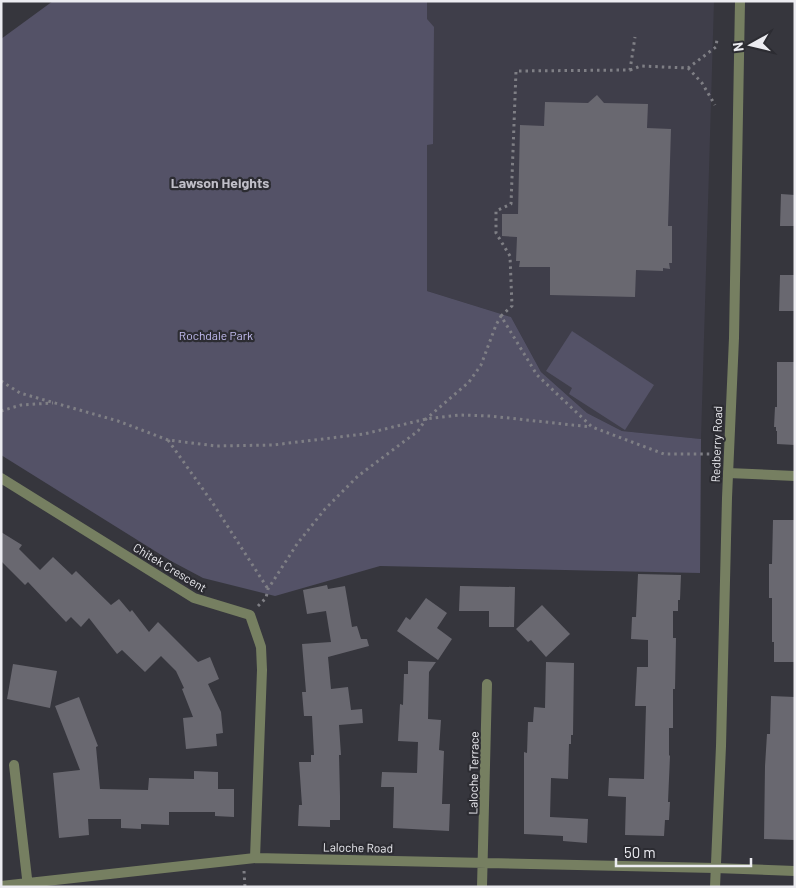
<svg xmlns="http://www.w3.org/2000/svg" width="796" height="888" font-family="Barlow,sans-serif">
	<rect width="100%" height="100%" fill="#36363d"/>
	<path fill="#3f3e4a" d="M427,1H714L701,439L622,431L587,413L541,372L511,317L427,291Z"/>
	<path fill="#545267" d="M53,1H427V19L434,27L433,144L427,145V291L511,317L541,372L587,413L622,431L701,439L700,573L380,566L275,596L203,578L171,561L1,455V39Z
		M572,331L654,385L625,430L569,394L572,388L546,371Z"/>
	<path fill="#696870" d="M597,95L604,103L648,104L647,128L671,129L668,226H672V263H669L670,269L663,268V271L636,270L635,297L550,295V267H519L520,261H516L517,237L502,236V214H518L520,125L544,126L545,102L588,103Z
		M781,194L795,195V226H780Z
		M780,275H795V311H779Z
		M777,362H795V445L777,444V431H776V427H774L775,407H777Z
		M773,520H795V662H774V642H772V598H769V564H772Z
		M1,532L22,545L19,549L40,570L53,557L72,575L76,571L111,605L119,599L130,612L132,610L149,632L158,622L198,662L210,657L219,679L208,684L221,712L223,733L216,734L217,746L186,749L183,718L193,717L182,689L184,688L176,671L161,656L145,672L122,650L117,654L89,618L81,627L71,617L66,622L28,582L25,585L1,561Z
		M638,574L681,575L680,600H678V611H673V638H676L675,689H673V728H669V755L670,756L668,802H670L669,820H665L664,836L625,835L626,797L608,796L609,778L644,779L646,706H635L637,667H648V640L631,639L632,617H636Z
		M327,585L328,589L345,586L352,627L357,626L361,639H367L369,646L328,657L331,689L348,687L351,710L362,709L363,723L339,725L341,755H339L340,796V820H330V827L298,826L299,805H302L299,762H311V755H314L312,716H304L302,692H306L302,644L331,642L326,611L307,614L303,590Z
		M460,586L515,587L514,627H489V611H459Z
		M426,598L447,613L437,628L452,639L438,660L397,631L406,617L410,620Z
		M542,605L570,634L546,657L531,640L528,642L516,629Z
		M408,661L436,662L429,672L428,719L441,720L439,750L444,751L442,804H450L449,831L393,828L394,787H381L382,772L417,773L418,742L398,741L400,704L403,705L404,674H408Z
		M546,662L574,663L573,735H571V744H569L568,779L551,778L550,817L588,819L587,843L563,841V836L524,834V752L527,753L528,722H533L534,707L545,708Z
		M13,664L57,671L50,708L7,699Z
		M771,696L795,697V840L764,839L765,766L767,734H770Z
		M79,697L98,746L96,747L100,789L148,790L149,778L194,779V771L218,772V789H234V817L215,816V812H169V825L141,824V829L121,828V819H88L89,835L59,838L53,773L80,770L55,706Z"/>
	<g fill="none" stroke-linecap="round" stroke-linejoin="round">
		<path stroke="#7f7f85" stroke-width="3" stroke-dasharray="2.5 4" stroke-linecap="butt" d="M688,68L702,83L715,105
			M630,70L641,66L688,68L716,47L717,39
			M501,316L512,306L510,256L496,233V211L511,204L516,71L630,70L635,37
			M1,381L20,393L118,421L168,440L216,446L273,445L364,434L426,419L459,415L490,416L591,427
			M1,411L21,405L53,403
			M168,440L212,502L268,589
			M258,606L266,598L268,589L297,544L325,509L358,476L418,431L426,419L469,382L481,365L496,325L501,316L537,375L592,427L664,454H715
			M244,871L245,887"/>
		<path stroke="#767f61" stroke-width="10" d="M728,473L795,476
			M1,478L194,598L250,615L261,647L262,670L255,858
			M14,765L28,887
			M1,886L255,858L715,868L795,871
			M482,887L487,684"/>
		<path stroke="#767f61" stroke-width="10" d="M715,887L721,746L727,498L734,338L740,1"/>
	</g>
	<g text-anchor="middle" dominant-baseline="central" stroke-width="4.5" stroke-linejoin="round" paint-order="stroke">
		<g font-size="12" fill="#c3bdf1" stroke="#2c2c32">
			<text x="216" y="335">Rochdale Park</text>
		</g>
		<g font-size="12" fill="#ececf1" stroke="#2c2c32">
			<text transform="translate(716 444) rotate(-88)">Redberry Road</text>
			<text transform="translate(170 567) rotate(31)">Chitek Crescent</text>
			<text transform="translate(473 773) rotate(-89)">Laloche Terrace</text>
			<text transform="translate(358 847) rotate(1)">Laloche Road</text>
		</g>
		<g font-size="14" font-weight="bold" fill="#c0bfc8" stroke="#2c2c32">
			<text x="220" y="182">Lawson Heights</text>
		</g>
	</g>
	<rect width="796" height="888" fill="none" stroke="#ececf1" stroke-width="5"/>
	<g transform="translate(751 45) rotate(262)" stroke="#2c2c32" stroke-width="4" paint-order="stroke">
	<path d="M0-4L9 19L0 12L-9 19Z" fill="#ececf1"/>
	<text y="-8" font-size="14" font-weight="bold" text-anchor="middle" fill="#ececf1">N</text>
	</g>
	<path d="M616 858v8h135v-8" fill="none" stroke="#ececf1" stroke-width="2.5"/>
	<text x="624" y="858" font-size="15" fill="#ececf1" stroke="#2c2c32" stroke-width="4" paint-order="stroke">50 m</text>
</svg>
